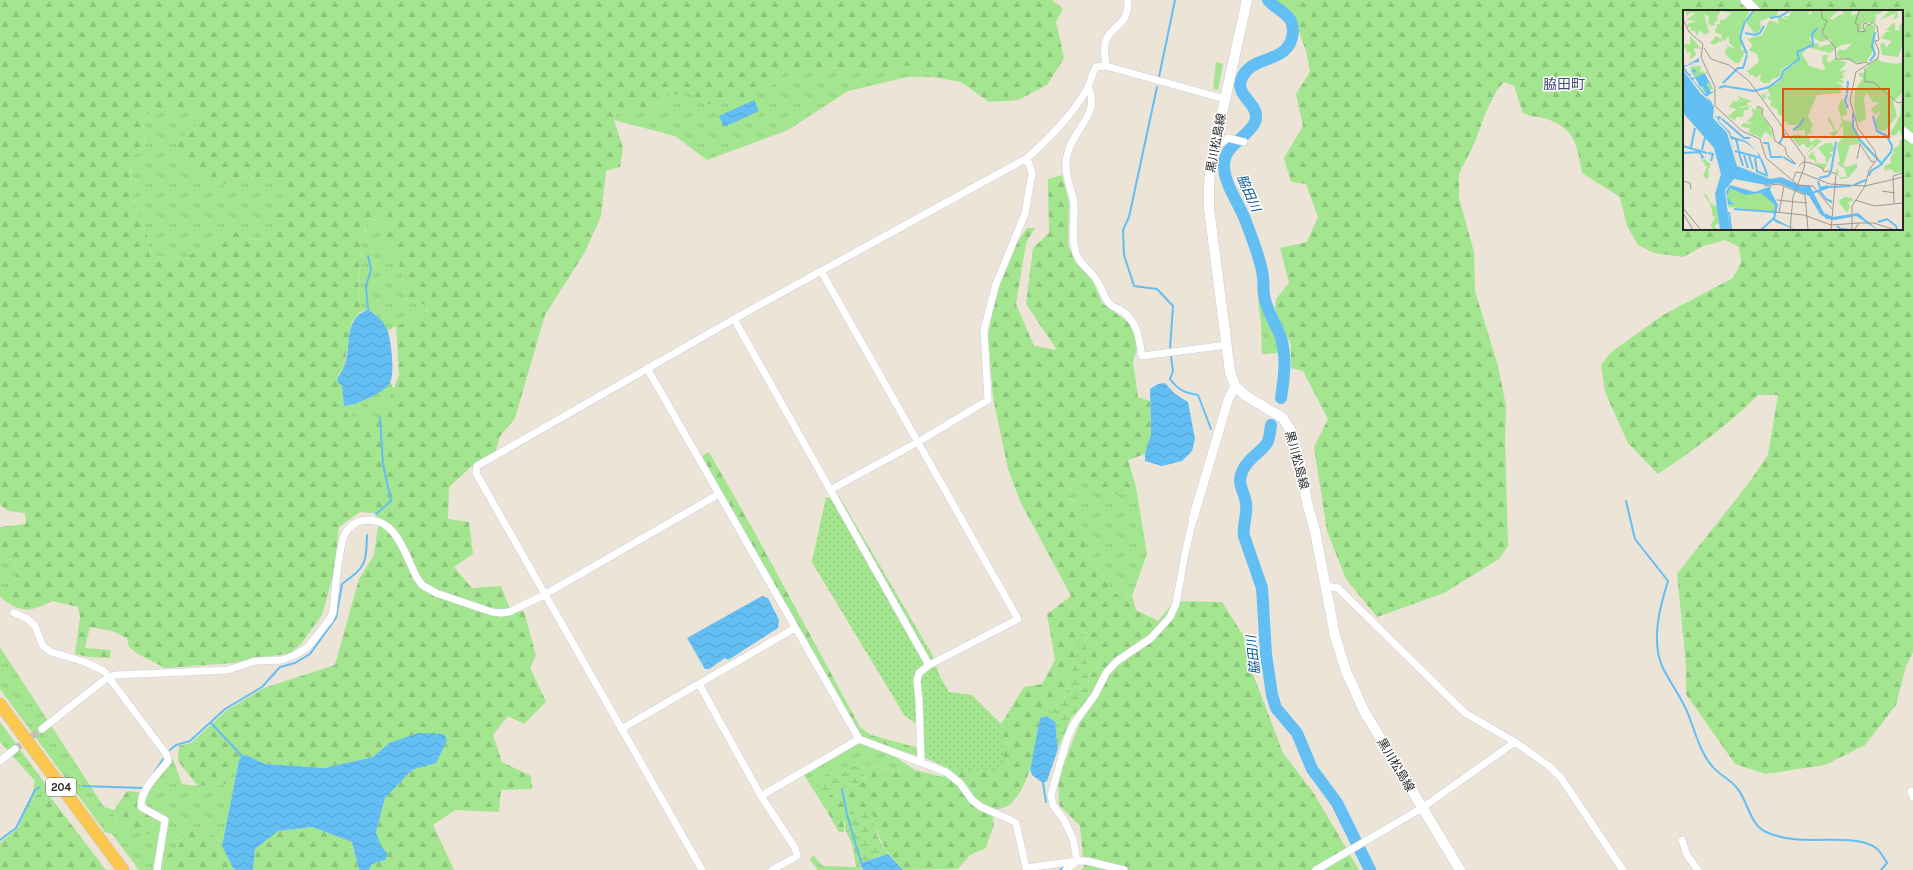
<svg xmlns="http://www.w3.org/2000/svg" width="1913" height="870" font-family="Karla,'Noto Sans JP',sans-serif">
	<defs>
		<pattern id="grass-tufts" width="24" height="20" patternUnits="userSpaceOnUse"><rect width="24" height="20" fill="#a4e590"/><path d="M3 7l-1-3M5 7V3M7 7l1-3M15 17l-1-3M17 17v-4M19 17l1-3" fill="none" stroke="#8dc47c"/></pattern>
		<pattern id="forest-firs" width="22" height="20" patternUnits="userSpaceOnUse"><rect width="22" height="20" fill="#a4e590"/><path d="M5 1l3.5 6h-7zM16 11l3.5 6h-7z" fill="#8dc47c"/></pattern>
		<pattern id="wetland-marsh" width="20" height="14" patternUnits="userSpaceOnUse"><rect width="20" height="14" fill="#a4e590"/><path d="M1 5h8M5 5V1M11 12h8M15 12V8" fill="none" stroke="#8dc47c"/></pattern>
		<pattern id="park-dots" width="8" height="8" patternUnits="userSpaceOnUse"><rect width="8" height="8" fill="#a4e590"/><path d="M2 2h.1M6 6h.1" fill="none" stroke="#8dc47c" stroke-width="1.8" stroke-linecap="round"/></pattern>
		<pattern id="water-waves" width="16" height="10" patternUnits="userSpaceOnUse"><rect width="16" height="10" fill="#63bef3"/><path d="M0 5q4-4 8 0t8 0" fill="none" stroke="#56a3d0"/></pattern>
	</defs>
	<rect width="100%" height="100%" fill="#ebe4d7"/>
	<path fill="url(#grass-tufts)" d="M1274,0H1303L1294,17Z
		M909,66L933,77H907L848,91L788,130L707,160L675,136L614,120L616,113L658,106L667,94H690L707,104L766,90L784,73L831,67L874,70Z
		M160,109L196,113V126L178,141L192,170L206,173L210,190L246,175L278,182L289,209L275,232L267,239L246,240L229,225L214,242L186,257L150,256L147,235L130,193L131,159L145,144L141,116Z
		M370,219L381,222L382,238L402,270L405,298L427,306L426,314L396,326L388,331L376,314L368,310L360,312C360,286 356,242 370,219Z
		M1261,294L1268,320L1280,353L1262,354C1261,345 1262,335 1261,325C1261,315 1255,304 1261,294Z
		M390,382L394,389L381,421H357L344,406C360,404 381,394 390,382Z
		M1074,479L1120,495L1136,487L1147,554L1132,596L1115,594L1091,562L1067,484Z
		M0,559L15,560L17,577L0,594Z
		M0,647L104,807L114,810L117,826L153,831L152,817L157,811L147,806L144,797L173,759L182,784L198,786L225,784L239,760L222,846L210,832L188,825L178,847L164,858L162,870H139L112,834L105,832L0,689Z
		M0,722L49,789L48,794L32,796L35,781L0,742Z
		M859,743L894,756L915,770L891,772L871,765L862,768L852,765L824,794L830,795L825,808L804,775Z
		M813,855L823,866L856,867L862,870H818L810,860Z"/>
	<path fill="url(#forest-firs)" fill-rule="evenodd" d="M0,0H1052L1063,9L1056,22L1064,58L1047,85L1018,100L989,102L961,82L933,77L909,66L874,70L831,67L784,73L766,90L730,102L707,104L690,94H667L658,106L616,113L614,120L623,148L620,167L606,171L601,216L585,252L545,315L515,418L500,436L495,453L472,466L449,487L448,519L469,522L473,554L454,567L472,588L501,586L511,612L524,611L536,656L530,667L546,702L524,724L508,716L493,735L502,762L531,776L532,789L501,790L499,812L455,810L433,825L454,870H369L372,864L385,860L376,832L385,798L412,770L436,763L389,743L373,757L324,768L265,764L246,755L242,756L225,784L198,786L178,761L179,746L191,743L227,710L264,688L335,665L359,579L374,555L379,520L374,513L360,512L339,527L334,572L322,615L301,644L289,654L254,658L234,663L165,668L138,654L129,647L127,638L112,631L90,627L85,648L111,650L110,658L89,657L75,654L80,617L78,607L52,601C28,613 21,613 0,597V594L17,577L15,560L0,559V527L26,524L25,513L8,511L0,505ZM160,109L195,113L196,126L178,141L177,152L192,170L206,173L210,190L246,175L278,182L289,209L272,217L275,232L267,239L246,240L229,225L214,242L186,257L150,256L147,235L130,193L131,159L145,144L141,116ZM370,219L381,222L382,238L402,270L405,298L427,306L426,314L396,326L399,375L381,421H357L344,406L342,386L338,375L344,367L352,322L360,312C360,286 356,242 370,219Z
		M1303,0H1913V652L1906,666L1896,705L1865,745L1825,765L1765,774L1735,764L1686,694V664L1677,574L1748,484L1768,455L1778,395H1758C1728,425 1694,450 1658,474L1628,443L1605,392L1601,365L1610,353L1663,315L1733,278L1741,263L1739,247L1725,240L1703,246L1683,257L1654,253L1638,245L1627,226L1620,197L1582,173C1577,146 1576,129 1547,119C1537,115 1535,119 1523,113L1514,86L1504,82L1497,90L1486,112L1474,144L1459,174V198L1474,252L1475,291L1498,366L1506,406L1505,440L1508,546L1499,559L1444,593L1377,617L1346,579L1327,531L1314,447L1328,419L1303,371L1291,368V345L1275,309L1276,299L1289,283L1280,248L1307,242L1318,217L1306,184L1291,182L1284,158L1303,126L1296,94L1310,72L1306,51L1294,17ZM1684,11H1902V229H1684Z
		M1062,175L1069,203L1068,244L1075,262L1092,279L1102,303L1132,325L1138,345L1133,362L1138,397L1150,401L1151,434L1145,454L1128,460L1136,487L1120,495L1074,479L1067,484L1091,562L1115,594L1132,596L1136,610L1158,621L1175,601L1222,602L1245,638L1250,666L1283,753L1313,792L1359,870H1080L1084,868L1080,826L1059,805L1058,779L1089,699L1087,648L1082,628L1077,631V650L1064,699L1047,716L1040,718C1034,747 1032,785 1009,805C1005,809 996,809 991,810L994,824L986,848L970,855L958,869L903,870C883,849 880,842 872,814L844,821V832H839L825,808L830,795L842,789L863,782L865,779L862,768L870,765L891,772L915,770L943,777L950,769L926,758L872,742L859,734L702,456L709,452L755,533L860,727L871,735L918,748L917,724L905,716L812,562L826,498L917,664L933,656L939,675L928,682L1003,767L1001,724L1024,687L1042,684L1055,660L1047,614L1071,596L1020,501L1008,469L993,397L988,335L996,294L1012,250L1027,228H1035L1026,243L1016,304L1034,346L1057,350L1026,304L1033,248L1049,233L1048,179Z
		M127,791L139,792C136,805 142,810 152,817L153,831L146,834L117,826L114,810Z
		M48,794L106,870H0V843L18,828L32,796Z
		M188,825L210,832L222,846L233,868L236,870H162L164,858L178,847Z
		M312,827L352,842L359,870H253L255,849L278,831Z"/>
	<path fill="url(#wetland-marsh)" d="M1082,628L1087,648L1089,699L1071,718L1058,749L1055,722L1047,716L1064,699L1077,650V631Z
		M852,765L862,768L865,779L863,782L842,789L830,795L824,794L818,784L820,777Z
		M865,811L872,814L879,840L888,854L860,863L862,870L856,867C855,860 854,852 852,845C848,833 841,828 847,815Z"/>
	<path fill="url(#park-dots)" d="M839,496L933,656L939,675L949,692L972,695L1001,724L1004,767L994,773L950,769L926,758L928,730L905,716L812,562L826,498Z"/>
	<path fill="#a4e590" d="M1216,62L1223,64L1218,90L1213,89Z"/>
	<path fill="url(#water-waves)" d="M754,100L759,111L724,127L719,116Z
		M368,310C376,314 385,322 388,332C391,341 395,374 390,383C384,393 356,405 344,406L342,386L337,381C338,375 342,372 344,367C352,348 343,317 368,310Z
		M1165,383L1175,394L1188,402L1195,439L1192,451L1182,461L1162,466L1145,461V454L1151,434L1150,389L1158,384Z
		M762,596L768,598L779,620L778,628L728,660L725,658L709,669H705L687,638Z
		M1047,716L1055,722L1058,749L1047,781L1043,783L1032,775L1030,770L1040,718Z
		M419,733L444,734L447,740L436,763L412,770L385,798L376,832L381,846L388,854L385,860L372,864L369,870H359L352,842L312,827L278,831L255,849L253,870H236L233,868L222,846L239,760L242,756L246,755L265,764L324,768L373,757L389,743Z
		M888,854L903,870H863L860,863Z"/>
	<g fill="none" stroke-linecap="round" stroke-linejoin="round">
		<path stroke="#63bef3" stroke-width="2" d="M1159,77L1175,0
			M1157,87L1129,217L1123,230L1124,255L1134,286L1157,289L1173,306L1170,349
			M368,310L366,286L371,270L368,256
			M1171,356L1173,371L1170,379C1178,390 1185,393 1198,395L1211,429
			M1626,501L1635,539L1668,581C1660,606 1651,640 1662,666C1669,681 1679,694 1686,709C1694,727 1699,751 1712,766C1719,775 1730,779 1737,788C1748,801 1749,822 1764,831C1797,849 1853,831 1876,848C1881,852 1884,858 1887,863L1881,870
			M376,514L391,501L383,464L380,418
			M211,723L242,756
			M170,750L176,745L190,741L225,709L262,687L280,667L295,663L310,654L336,618L342,584C366,566 366,565 367,535
			M154,773L163,759
			M1043,783L1046,802
			M82,786L143,788
			M842,789L847,815L862,865
			M0,840L16,828L35,790L40,787
			M1060,870L1064,867"/>
		<path stroke="#63bef3" stroke-width="12" d="M1268,0C1274,7 1283,11 1289,18C1292,22 1293,28 1293,32C1290,66 1250,53 1241,80C1235,97 1264,106 1254,124C1245,139 1225,145 1224,164C1224,186 1239,202 1246,222C1252,238 1259,255 1262,271C1264,279 1263,288 1264,296C1267,311 1276,324 1281,338C1287,358 1284,377 1281,398
			M1271,425C1270,430 1270,438 1267,443C1261,452 1249,458 1244,468C1235,484 1244,489 1246,503C1248,515 1242,525 1244,536L1262,588L1266,654L1272,695L1276,708L1297,733L1312,769L1337,803L1370,870"/>
		<path stroke="#c4beb4" stroke-width="7" stroke-dasharray="7 3.5" stroke-linecap="butt" d="M15,749L42,729"/>
		<g stroke="#cccee1" stroke-width="8">
			<path id="minor" d="M1106,66C1105,57 1103,48 1106,40C1115,22 1128,27 1128,0
				M1088,87C1102,114 1071,131 1067,156C1063,175 1072,188 1074,204C1075,219 1071,236 1075,250C1078,263 1088,268 1096,279C1101,286 1103,296 1109,303C1111,307 1118,308 1122,311C1138,322 1139,339 1142,356L1227,345
				M1214,149L1228,138L1244,142
				M821,271L1018,619L929,665L919,673L917,680L919,700L921,761
				M734,319L929,665
				M647,368L859,739L946,772L960,783L972,800L981,807L1009,819L1016,823L1026,868L1077,861H1087L1124,870
				M830,490L918,442L988,400L984,330L996,284L1025,214L1032,173L1027,158
				M1326,586L1338,588L1465,713L1515,742L1549,766L1561,778L1623,870
				M14,613L28,619L35,626L43,646L51,652L85,662L104,671L167,755L168,761C158,774 140,790 141,807L165,820L157,870
				M699,684L761,796L795,848L797,856L772,870
				M42,729L108,677L116,675L228,670L255,661L282,660L295,655L308,647L330,619L333,612C335,595 338,547 345,534C349,526 358,520 367,520C397,519 405,555 417,578L422,585L436,593L492,612L501,613L509,612L544,595L719,494
				M621,729L795,628
				M0,761L15,749
				M1911,791L1913,797
				M761,796L859,739
				M1682,840L1687,855L1698,870
				M702,870L476,473L477,466L734,319L1027,158C1047,141 1076,111 1088,87C1091,81 1092,74 1096,67L1106,66L1225,99
				M1066,870L1077,861L1073,839L1064,820L1053,805L1051,795L1067,739L1073,725L1095,695L1106,673L1117,661L1151,638L1170,617L1176,604L1185,554L1193,519
				M1316,870L1422,808L1515,742"/>
		</g>
		<g stroke="#cccee1" stroke-width="10">
			<path id="tertiary" d="M1745,0L1756,11
				M1902,131L1913,139
				M1193,519L1228,400L1235,386"/>
		</g>
		<g stroke="#cccee1" stroke-width="11">
			<path id="secondary" d="M1247,0L1211,163L1209,186V208L1230,372L1235,386L1246,396L1283,418L1291,431L1302,472L1307,503L1315,531L1335,636L1346,671L1364,711L1460,870"/>
		</g>
		<g stroke="#c7c7c7" stroke-width="13">
			<path id="trunk" d="M0,704L123,870"/>
		</g>
		<use href="#minor" stroke="#fff" stroke-width="7"/>
		<use href="#tertiary" stroke="#fff" stroke-width="9"/>
		<use href="#secondary" stroke="#fff" stroke-width="10"/>
		<use href="#trunk" stroke="#fbc74f" stroke-width="12"/>
	</g>
	<g text-anchor="middle" dominant-baseline="central" stroke-width="3" stroke-linejoin="round" paint-order="stroke">
		<rect fill="#fff" stroke="#686868" stroke-width="1" x="46" y="778" width="30" height="18" rx="3"/>
		<g font-size="11" font-weight="bold" fill="#272727">
			<text x="61" y="787">204</text>
		</g>
		<g font-size="12" fill="#272727" stroke="#fff">
			<text transform="translate(1216 143) rotate(-79)">黒川松島線</text>
			<text transform="translate(1297 460) rotate(75)">黒川松島線</text>
			<text transform="translate(1396 765) rotate(59)">黒川松島線</text>
		</g>
		<g font-size="13" font-style="italic" fill="#07599b" stroke="#fff">
			<text transform="translate(1249 193) rotate(66)">脇田川</text>
			<text transform="translate(1253 655) rotate(-96)">脇田川</text>
		</g>
		<g font-size="14" fill="#464a79" stroke="#fff">
			<text x="1564" y="84">脇田町</text>
		</g>
	</g>
	<g transform="translate(1683 10)">
		<rect width="220" height="220" fill="#ebe4d7"/>
		<path d="M14,56H18L17,62L20,61L30,79L21,82L22,85L7,57Z" fill="#a4e590"/>
		<path d="M3,0H67L57,23L61,37L58,35V41L61,40L62,42L56,53H52L43,45L42,39L46,38L42,35L53,39L46,33V26L42,31L39,29L38,33L37,31L31,35L27,33L33,26L38,29L39,25L32,22L34,14H37V10L43,9L48,3L38,1L34,7L35,12L31,11L32,15L29,16L25,13L26,7L21,4L26,22L22,25L17,20L14,26L12,21L10,23L11,20L6,21L9,18L5,17L4,14L14,11L3,10L12,4L9,2L3,6ZM71,0H95L94,5L77,11L78,19L72,24L63,12ZM108,0H130L125,3L127,5L130,0H152L154,2L147,8L149,10L158,4L161,6L159,0H169L168,5L175,4V0H202L194,5L192,3L193,12L179,13V20L174,21H179L183,15H192L191,39L184,51L175,53L154,47L155,40H163L169,33L158,35L147,43L125,37L119,44L126,56L139,60L143,59L139,53L140,45H145L144,50L146,53L152,48L164,53L156,61L164,60L159,64L162,67L157,69L162,73L153,72L161,77L157,78L158,83L134,85L125,106L130,115L127,119L130,122L124,124L128,133L133,129L139,131L123,144L132,133L125,138L120,133L116,137L109,128L111,124L122,126V120L110,121L119,115L121,107L116,115H104L105,112H100L102,107L96,105L94,99L87,96L89,88L87,91L84,86L81,90L78,85L85,82L81,86L88,87L84,78L96,72L102,59L112,54V51L99,59L96,67L89,69L87,73H80L77,70L78,64L73,68L69,64L66,66V62H63L76,52L74,44L66,40L70,35L64,29L79,25L86,11H91L95,14V6L106,10L100,6H107ZM128,26L137,32L148,29V34L136,37L135,33L131,34L126,29ZM217,0L214,1L215,7L210,10L213,3L197,10L206,1ZM220,11V33L215,47L199,45L197,34L201,32L203,38L209,31L198,28L203,22H209L203,20L212,12V21L217,20L216,17ZM7,26L18,39L11,38L13,45L7,49L8,42L4,43L2,38L0,41V38L3,33L7,35ZM194,48L199,52L214,54L220,52L219,128L217,120L211,126L207,124L217,105L219,83L210,92L214,106L203,120L197,121L193,117V110L198,101L192,105L188,99L196,92H190L184,83L181,88L183,109L176,113L174,111L171,96L172,80L180,68L176,66V63H182L183,58ZM54,86L69,91L64,93V96L55,97L58,98L66,96L69,97H65V100H61L60,107H53L52,111L45,106L54,99L46,97L50,91L55,92L54,89L59,92ZM159,88L164,101L163,106L159,105L160,110L168,112L177,130L186,138L191,147L179,134L167,135L160,156L165,157L174,153V157L165,168L159,169L157,168L152,162L155,158L156,167H164L161,158L154,154L157,151L154,135L160,126V115L151,127L146,123L152,121L148,119L139,104L148,119L151,120L145,110L146,106L153,121H155L159,111L155,97ZM74,96L80,101L78,106L86,114L90,128L82,121L79,128L65,122L67,118L58,117L60,113L72,114L63,111L70,106L69,98L72,100ZM220,130V162L212,163L208,159L202,161L201,156L208,153V146L213,142L210,143V139L217,135L216,131ZM143,133H149L151,138L150,142H145L150,145L146,149L141,160L132,153L131,147V150L124,147L131,141L130,145L132,146L134,153L143,154V148L135,138ZM21,149L28,154L25,160L26,166L24,169L20,166L24,157L20,153L21,151H17ZM20,183L24,185L27,193L35,197L36,213L31,216L34,219L30,220L28,215L33,205L30,207L28,196ZM162,187L169,188L170,191L165,192L167,197L164,203L155,191Z" fill="#a4e590" fill-rule="evenodd"/>
		<path d="M47,178L80,184L91,193L93,202L45,197V194L48,193L44,187Z" fill="#a4e590"/>
		<path d="M16,48V52L9,53L14,63L10,62L13,68L15,66L14,63L16,66L18,65L17,62L19,65L22,63L20,59L22,63L25,62L22,64L30,79L26,73L23,74L28,82L32,81L23,87L28,91L31,97L30,108L44,123L54,156L87,169L98,167L119,176H127L141,203L150,207L175,203L195,220L173,206L152,210L144,209L137,204L126,186L96,173L83,175L51,169L42,180L47,220H37L32,184L38,164L31,138L0,103V60L17,83L27,92L0,59V55H6L4,51L6,54ZM9,54L12,59L9,60L7,58L17,77L20,76L23,85L10,70L12,68L7,67L8,63L6,64L1,57ZM36,106L39,108L35,110L47,122L48,126L63,131L74,141L77,145V148L74,141L62,132L48,129L55,155L73,162L55,155L46,123L34,110L35,108L31,107ZM47,175L72,182L88,176L87,180L95,195L92,209L114,220L92,212L90,209L92,195L78,183L62,185L47,178L44,187L51,195L45,194L43,181Z" fill="#63bef3" fill-rule="evenodd"/>
		<path fill="none" stroke="#63bef3" stroke-width="2" d="M87,8L98,6L107,0M62,11L57,28L64,44M63,11L71,0M62,23L72,25L77,23L81,16M187,51L192,44L189,36L192,22M40,73L55,58H60L64,45M36,78L41,76L71,81L86,77L98,68L100,61L116,49L114,42L130,35L129,24L134,18M164,83L165,71M164,84L162,91L165,98M170,103V117L177,130L199,154L188,161L186,166M190,106L194,121L204,126L209,136L208,142L198,154M39,109L61,128H67M110,120L117,115L121,108M53,129L56,141M80,133H85L88,147H99M96,134L102,123M0,136L24,143M8,137L12,118M19,140L22,127M52,141L78,148M0,143L16,142L20,147L18,148M25,143L30,144L28,151M56,143L60,156M61,145L65,158M66,146L70,159M100,147L112,154M72,148L74,161M78,149L84,164M73,161L85,166M148,161L153,132M136,168L145,166L148,162M135,171L137,178L145,176M171,175L183,170M136,180L143,189L149,192M129,183L146,177L168,176M51,199L91,202M46,202L48,219M195,212L204,209L213,216L214,219M154,216L158,219L167,220M78,220L91,208"/>
		<path fill="none" stroke="#9d9891" stroke-width="1" d="M138,0L139,8L144,11L139,23L152,37L153,49H166L174,54L184,52L186,55M0,9L6,22L20,34L18,47L32,77V96L59,121L77,129L83,148L115,175M21,38L28,49L46,55L66,71M182,58V72H190L215,93L220,92M66,71L122,148L121,158L110,187L107,220M74,96L80,99L79,105L89,118L92,131L102,137L104,145L113,154M174,149L177,134L188,151L191,152M116,156L120,152L128,153L139,158L141,162L146,161L153,164L148,220M119,163L147,174L182,176L186,160L194,149L192,141L175,118L167,90L173,62L195,48L196,41L192,31L196,30L194,16L189,12L187,15L181,13L180,18L183,21L175,22V14H172L176,0M110,170L113,162L119,163M0,171L7,173L8,179M115,175L130,176L149,199M81,176L96,174L122,185L125,220M199,181L212,183M94,190L124,193M172,190L192,196L220,193M211,193L210,166L220,163M0,198L18,220M92,202L121,205L148,215L176,213M0,203L10,220M96,203L101,176M169,220V196L182,176L220,167M171,220L176,213H191L212,220"/>
		<path fill="#de560d" fill-opacity="0.15" stroke="#de560d" stroke-width="2" d="M100,79H206V127H100Z"/>
		<rect width="220" height="220" fill="none" stroke="#272727" stroke-width="2"/>
	</g>
</svg>
